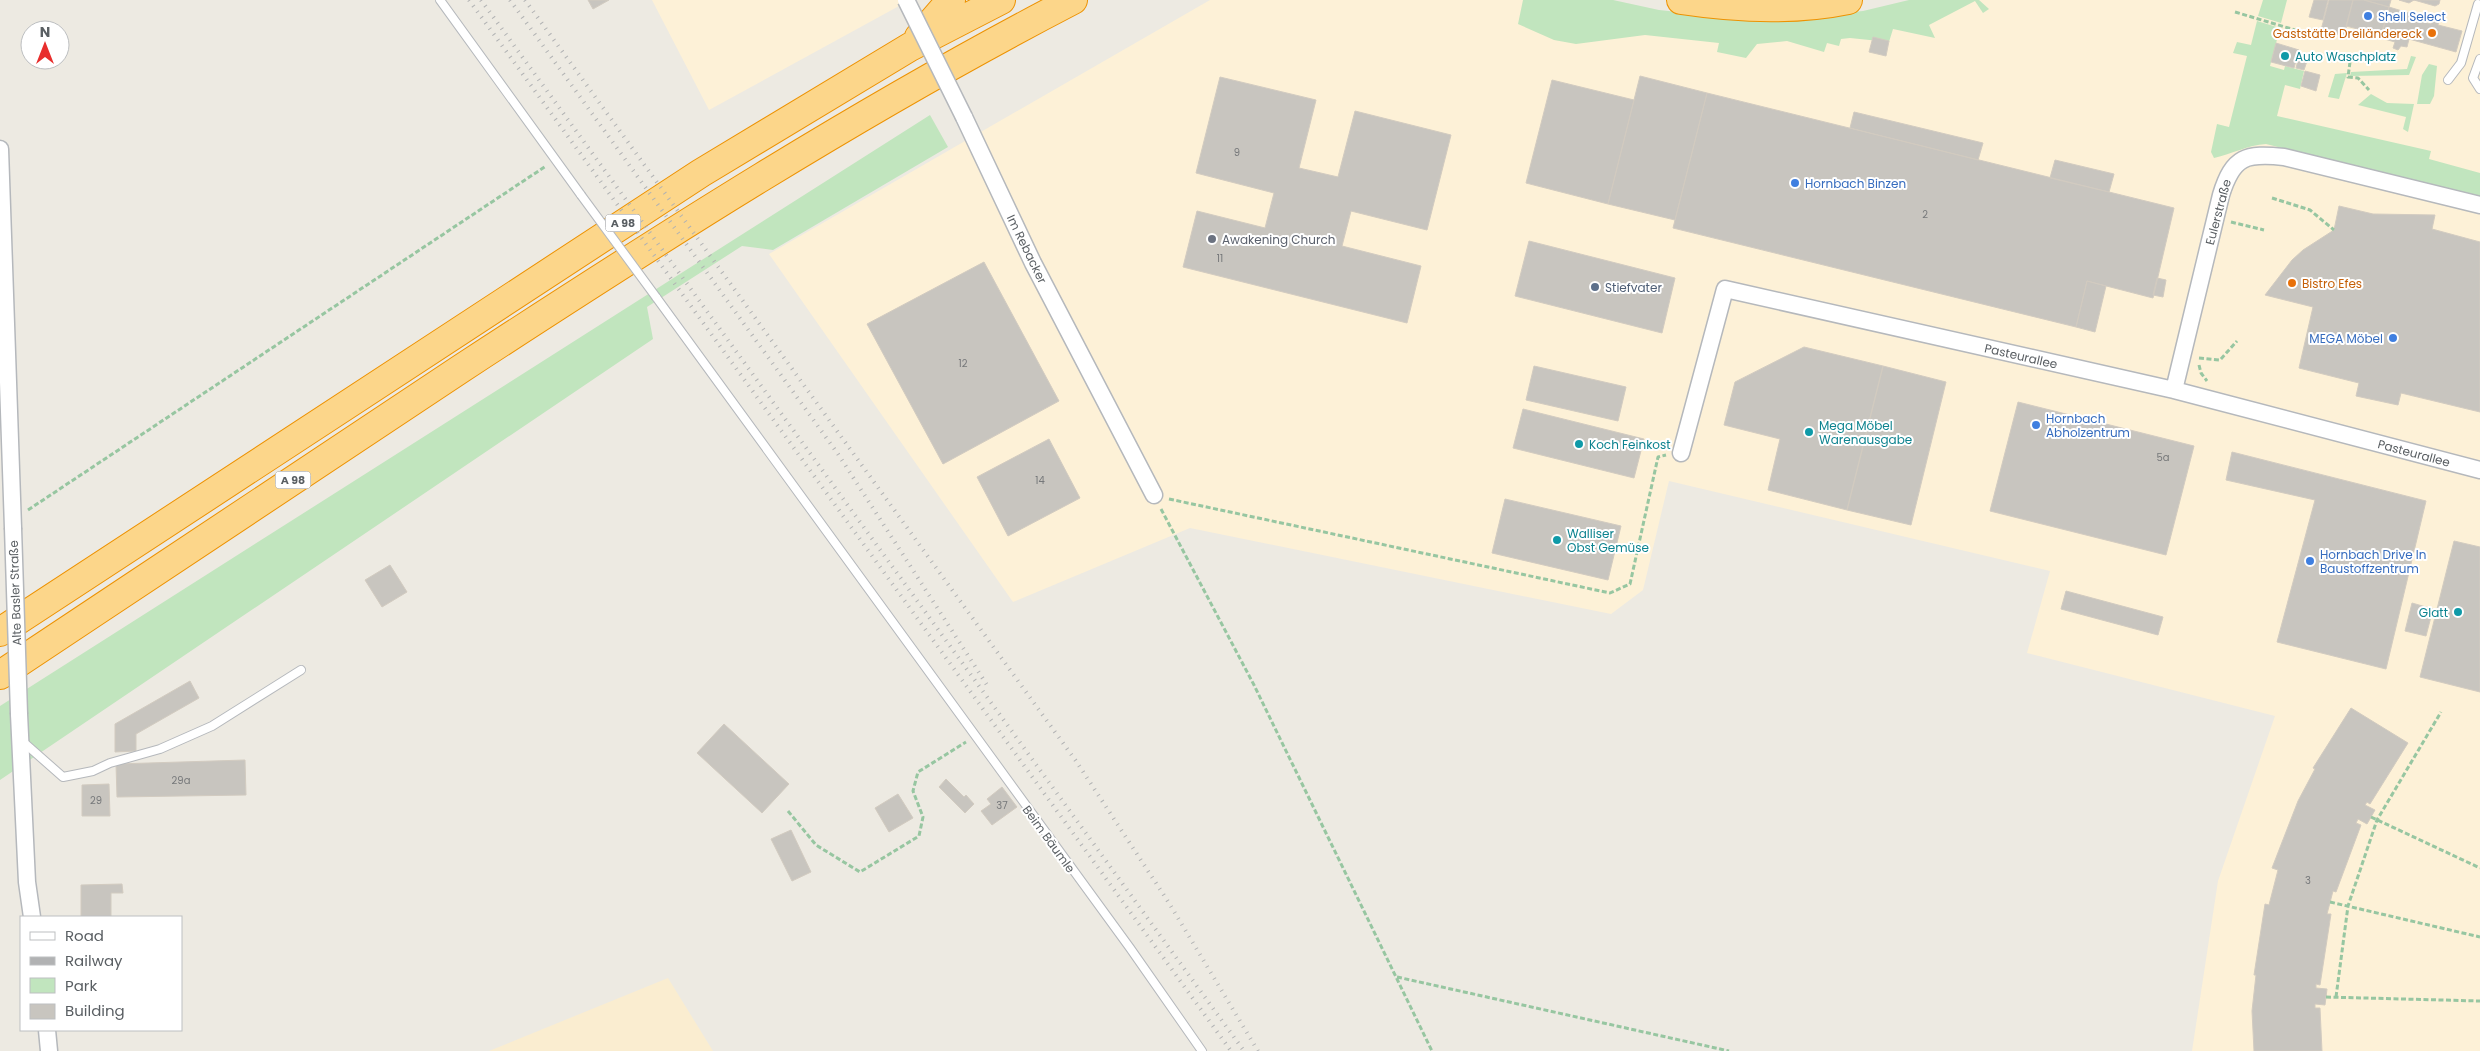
<svg xmlns="http://www.w3.org/2000/svg" width="2480" height="1051" font-family="Poppins,sans-serif">
	<rect width="100%" height="100%" fill="#edeae2"/>
	<path fill="#fdf1d7" d="M652,0H910L709,110Z
		M1210,0H1574L1761,38L1933,0H2480V1051H2192L2218,881L2275,716L2027,653L2050,571L1669,481L1643,590L1611,614L1190,528L1013,602L769,254Z"/>
	<path fill="#c1e5be" d="M1523,0H1613L1659,10L1725,17L1785,19L1863,11L1909,0H1979L1989,9L1983,13L1975,1L1929,25L1935,38L1893,29L1889,42L1850,38L1841,39L1839,46L1827,43L1824,52L1787,41L1757,44L1746,58L1717,52L1719,43L1645,35L1576,44L1554,40L1518,24Z
		M2263,0H2287L2281,23L2258,16Z
		M2257,21L2280,28L2270,66L2284,70L2285,66L2304,71L2300,89L2285,85L2277,116L2431,151L2429,159L2480,173V198L2266,144C2248,145 2232,154 2214,158L2211,152L2217,124L2229,127L2247,56L2233,53L2237,42L2251,45Z
		M2411,56L2416,57L2409,75L2350,76L2351,72L2407,69Z
		M2429,64L2437,66L2434,96L2430,104H2417L2422,75Z
		M2347,73L2339,99L2328,97L2335,74Z
		M2371,94L2387,103L2414,104L2408,132L2403,129L2406,117L2358,105Z
		M930,115L948,147L773,250L742,246L647,307L653,339L0,780V706Z"/>
	<path fill="#faedd0" d="M668,978L713,1051H489Z"/>
	<path fill="#c8c5bf" stroke="#d2cbc0" d="M588,0H609L593,9Z
		M2314,0H2328L2323,20L2309,17Z
		M2329,0H2353L2344,36L2321,30Z
		M2353,0H2364L2389,7L2381,35L2346,26Z
		M2364,0H2391L2389,7Z
		M2399,0H2440L2439,4L2435,6L2414,0L2409,3Z
		M2389,7L2415,15L2413,19L2431,24L2433,18L2439,19L2438,25L2462,31L2456,52L2409,39L2407,47L2401,46L2398,50L2393,48L2395,42L2381,38Z
		M1873,37L1889,41L1886,56L1869,52Z
		M2276,43L2299,50L2294,68L2271,62Z
		M2299,56L2308,58L2304,70L2296,68Z
		M2305,71L2320,75L2316,91L2301,86Z
		M1640,76L1707,93L1675,220L1608,204Z
		M1220,77L1316,100L1299,168L1338,177L1355,111L1451,135L1427,230L1351,211L1342,246L1421,266L1407,323L1183,267L1197,211L1265,228L1274,193L1196,173Z
		M1552,80L1634,100L1608,204L1526,183Z
		M1707,93L2174,208L2153,298L2087,281L2076,327L1673,228Z
		M1854,112L1983,143L1978,160L1850,128Z
		M2055,160L2114,174L2109,192L2050,178Z
		M2339,206L2373,214L2435,215L2432,229L2480,242V412L2401,393L2398,405L2356,396L2359,383L2299,368L2313,307L2265,295L2292,260L2303,250L2334,230Z
		M1529,241L1675,278L1662,333L1515,296Z
		M984,262L1059,401L943,464L867,324Z
		M2157,278L2166,280L2163,297L2153,295Z
		M2087,281L2106,286L2095,332L2076,327Z
		M1804,347L1883,366L1847,510L1768,490L1780,439L1724,425L1735,382Z
		M1534,366L1626,387L1618,421L1526,400Z
		M1883,366L1946,382L1911,525L1847,510Z
		M2018,402L2194,446L2166,555L1990,511Z
		M1523,409L1644,439L1634,478L1513,448Z
		M1049,439L1080,498L1008,536L977,477Z
		M2232,452L2426,501L2386,669L2277,642L2315,500L2226,480Z
		M1505,499L1621,526L1608,580L1492,553Z
		M2454,541L2480,547V692L2420,677Z
		M390,565L407,592L382,607L365,580Z
		M2066,591L2163,617L2158,635L2061,609Z
		M2412,603L2433,609L2426,636L2405,631Z
		M190,681L199,698L136,734V751L115,752V724Z
		M2351,708L2408,743L2370,804L2367,802L2365,805L2375,810L2367,824L2358,819L2356,823L2361,825L2336,892L2333,891L2327,914H2331L2320,985L2316,984V988L2327,989L2325,1005L2315,1004V1008H2320L2322,1051H2254L2252,1011L2256,975H2254L2265,904L2269,905L2278,870L2272,868L2298,801L2315,769L2313,768Z
		M724,724L789,784L762,813L697,753Z
		M245,760L246,795L117,797L116,764Z
		M946,779L964,797L966,795L974,804L965,813L939,787Z
		M109,784L110,816H82V785Z
		M1002,787L1017,807L992,825L981,811L991,804L987,799Z
		M898,794L913,818L889,832L875,808Z
		M791,830L811,872L792,881L771,839Z
		M122,884L123,893H111V917H81V885Z"/>
	<g fill="none" stroke-linecap="round" stroke-linejoin="round">
		<g stroke="#b5b8bc" stroke-width="10">
			<path id="lane" d="M440,0L581,195
				M2480,59L2473,78L2480,89
				M2448,80L2461,63L2478,4
				M656,297L1130,948L1202,1051
				M21,740L63,777L93,771L110,763L160,749L212,726L301,670"/>
		</g>
		<g stroke="#b5b8bc" stroke-width="19">
			<path id="street" d="M964,117L1033,263L1154,495
				M0,149L13,528
				M2174,390L2221,195C2233,156 2246,153 2284,157L2480,205
				M1681,453L1725,289L2174,390L2480,470
				M19,714L27,882L32,917
				M47,1030L49,1051"/>
		</g>
		<g stroke="#ed9202" stroke-width="30">
			<path id="highway" d="M1681,0C1734,8 1795,11 1848,0
				M919,37L951,0
				M0,632L701,173L910,47L1001,0
				M0,675C154,573 307,470 462,368C661,238 861,110 1073,0"/>
		</g>
		<path stroke="#97c6a1" stroke-width="3" stroke-dasharray="5 2.5" stroke-linecap="butt" d="M2235,12L2295,30
			M2350,62L2348,77L2358,78L2369,90
			M2272,198L2310,210L2334,230
			M2231,222L2264,230
			M2199,358L2220,360L2237,341
			M2199,365L2201,373L2207,381
			M1169,499L1610,593L1630,584L1658,457L1666,455
			M1161,509L1254,685L1432,1051
			M28,510L546,166
			M788,811L816,845L860,872L919,836L923,817L913,791L918,772L966,742
			M2371,817L2480,868
			M2330,902L2480,937
			M1397,977L1729,1051
			M2326,997L2480,1001
			M2336,997L2348,906L2377,820L2441,712"/>
		<use href="#lane" stroke="#fff" stroke-width="8"/>
		<use href="#street" stroke="#fff" stroke-width="16"/>
		<use href="#highway" stroke="#fcd68a" stroke-width="28"/>
		<path stroke="#b1b2b3" stroke-width="4" stroke-dasharray="1 6" stroke-linecap="butt" d="M469,0L1231,1051
			M481,0L1244,1051
			M510,0L838,454L987,685
			M525,0L1076,761L1169,903L1258,1051"/>
		<g stroke="#b5b8bc" stroke-width="10" stroke-linecap="butt">
			<path id="lane-bridge" d="M581,195L656,297"/>
		</g>
		<g stroke="#b5b8bc" stroke-width="19" stroke-linecap="butt">
			<path id="street-bridge" d="M906,0L964,117
				M13,528L19,714"/>
		</g>
		<use href="#lane-bridge" stroke="#fff" stroke-width="8"/>
		<use href="#street-bridge" stroke="#fff" stroke-width="16"/>
	</g>
	<g fill="#3f7fe0" stroke="#fff" stroke-width="2">
		<circle cx="2368" cy="16" r="5"/>
		<circle cx="1795" cy="183" r="5"/>
		<circle cx="2393" cy="338" r="5"/>
		<circle cx="2036" cy="425" r="5"/>
		<circle cx="2310" cy="561" r="5"/>
	</g>
	<g fill="#e8710a" stroke="#fff" stroke-width="2">
		<circle cx="2432" cy="33" r="5"/>
		<circle cx="2292" cy="283" r="5"/>
	</g>
	<g fill="#0f9aa8" stroke="#fff" stroke-width="2">
		<circle cx="2285" cy="56" r="5"/>
		<circle cx="1809" cy="432" r="5"/>
		<circle cx="1579" cy="444" r="5"/>
		<circle cx="1557" cy="540" r="5"/>
		<circle cx="2458" cy="612" r="5"/>
	</g>
	<circle fill="#6b7280" stroke="#fff" stroke-width="2" cx="1212" cy="239" r="5"/>
	<circle fill="#5c6f8a" stroke="#fff" stroke-width="2" cx="1595" cy="287" r="5"/>
	<g text-anchor="middle" dominant-baseline="central" stroke-width="4" stroke-linejoin="round" paint-order="stroke">
		<g font-size="10" fill="#76787a">
			<text x="1237" y="152">9</text>
			<text x="1925" y="214">2</text>
			<text x="1220" y="258">11</text>
			<text x="963" y="363">12</text>
			<text x="2163" y="457">5a</text>
			<text x="1040" y="480">14</text>
			<text x="181" y="780">29a</text>
			<text x="96" y="800">29</text>
			<text x="1002" y="805">37</text>
			<text x="2308" y="880">3</text>
		</g>
		<g fill="#fff" stroke="#8c8f92" stroke-width="1">
			<rect x="605.5" y="214.5" width="35" height="17" rx="4"/>
			<rect x="275.5" y="471.5" width="35" height="17" rx="4"/>
		</g>
		<g font-size="11" font-weight="bold" fill="#5a5f63">
			<text x="623" y="223">A 98</text>
			<text x="293" y="480">A 98</text>
		</g>
		<g font-size="12" fill="#366cbe" stroke="#fff" text-anchor="start">
			<text x="2378" y="16">Shell Select</text>
			<text x="1805" y="183">Hornbach Binzen</text>
			<text x="2383" y="338" text-anchor="end">MEGA Möbel</text>
			<text x="2046" y="418">Hornbach<tspan x="2046" dy="14">Abholzentrum</tspan></text>
			<text x="2320" y="554">Hornbach Drive In<tspan x="2320" dy="14">Baustoffzentrum</tspan></text>
		</g>
		<g font-size="12" fill="#c56008" stroke="#fff" text-anchor="end">
			<text x="2422" y="33">Gaststätte Dreiländereck</text>
			<text x="2302" y="283" text-anchor="start">Bistro Efes</text>
		</g>
		<g font-size="12" fill="#0d838f" stroke="#fff" text-anchor="start">
			<text x="2295" y="56">Auto Waschplatz</text>
			<text x="1819" y="425">Mega Möbel<tspan x="1819" dy="14">Warenausgabe</tspan></text>
			<text x="1589" y="444">Koch Feinkost</text>
			<text x="1567" y="533">Walliser<tspan x="1567" dy="14">Obst Gemüse</tspan></text>
			<text x="2448" y="612" text-anchor="end">Glatt</text>
		</g>
		<g font-size="12" fill="#5a5f63" stroke="#fff">
			<text transform="translate(2218 212) rotate(-75)">Eulerstraße</text>
			<text transform="translate(1027 249) rotate(64)">Im Rebacker</text>
			<text transform="translate(2021 356) rotate(13)">Pasteurallee</text>
			<text transform="translate(2414 453) rotate(15)">Pasteurallee</text>
			<text transform="translate(15 593) rotate(-92)">Alte Basler Straße</text>
			<text transform="translate(1049 839) rotate(54)">Beim Bäumle</text>
		</g>
		<g font-size="12" fill="#5b616d" stroke="#fff" text-anchor="start">
			<text x="1222" y="239">Awakening Church</text>
		</g>
		<g font-size="12" fill="#4e5e75" stroke="#fff" text-anchor="start">
			<text x="1605" y="287">Stiefvater</text>
		</g>
	</g>
	<rect x="20" y="916" width="162" height="115" fill="#ffffff" stroke="#bdbfc1"/>
	<rect x="30" y="932" width="25" height="8" fill="#ffffff" stroke="#bdbfc1"/>
	<text x="65" y="941" font-size="15" fill="#5a5f63">Road</text>
	<rect x="30" y="957" width="25" height="8" fill="#b1b2b3" stroke="#bdbfc1"/>
	<text x="65" y="966" font-size="15" fill="#5a5f63">Railway</text>
	<rect x="30" y="978" width="25" height="15" fill="#c1e5be" stroke="#bdbfc1"/>
	<text x="65" y="991" font-size="15" fill="#5a5f63">Park</text>
	<rect x="30" y="1004" width="25" height="15" fill="#c8c5bf" stroke="#bdbfc1"/>
	<text x="65" y="1016" font-size="15" fill="#5a5f63">Building</text>
	<g transform="translate(45 45)"><circle r="24" fill="#ffffff" stroke="#bdbfc1"/>
	<path d="M0-4L9 19L0 12L-9 19Z" fill="#e82e2d"/>
	<text y="-8" font-size="14" font-weight="bold" text-anchor="middle" fill="#5a5f63">N</text>
	</g>
</svg>
